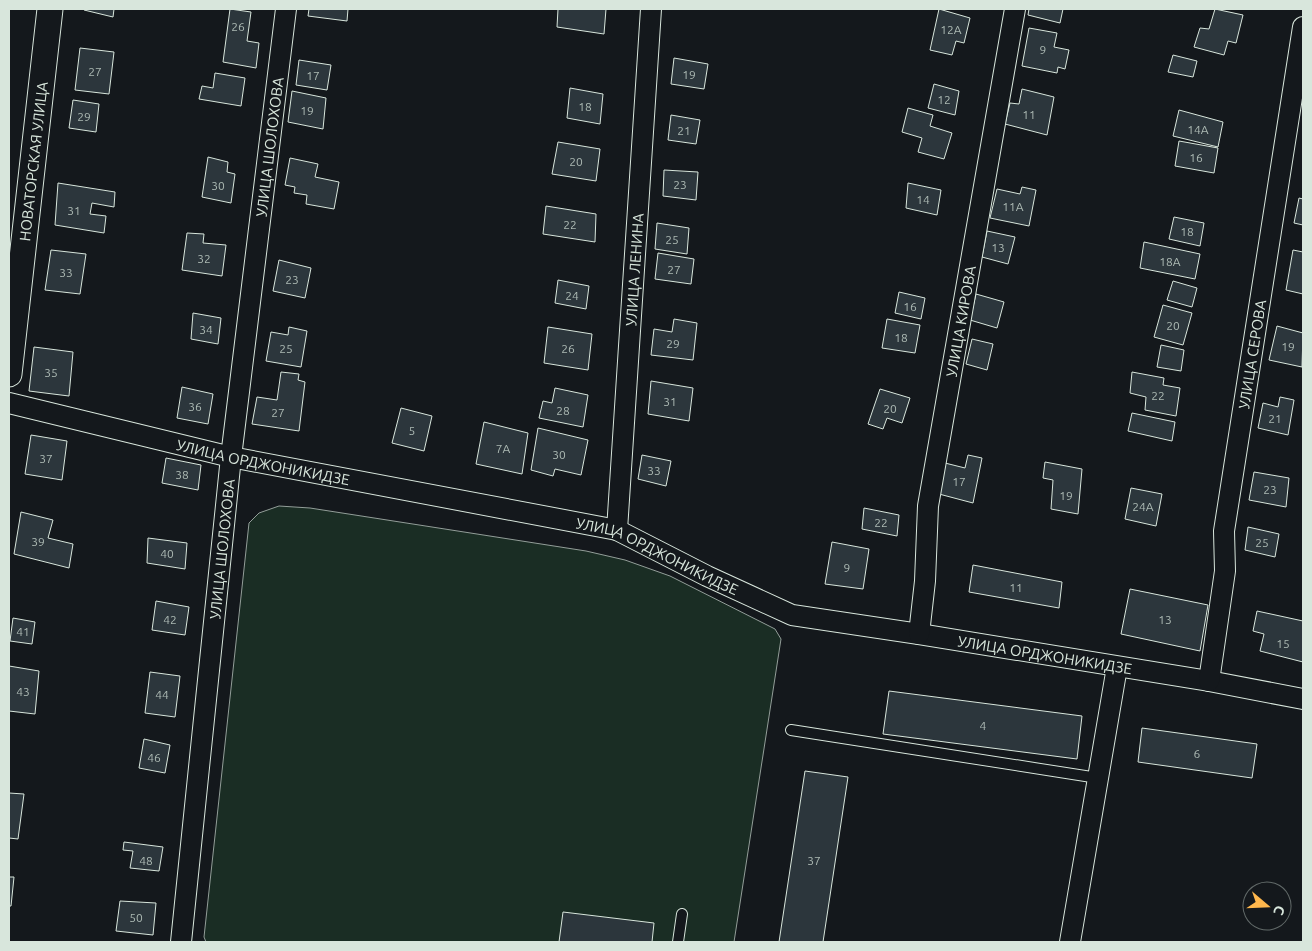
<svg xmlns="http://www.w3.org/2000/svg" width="1312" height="951" font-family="Ubuntu,sans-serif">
	<rect width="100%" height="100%" fill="#14181c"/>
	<path fill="#1a2d24" stroke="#939e99" d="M279,506L310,508L586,551L625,560L670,576L775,629L781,639L734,942H206L204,937L249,523L259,513Z"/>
	<path fill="#2c363c" stroke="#d8e6dc" d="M84,9H114L113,17L84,10Z
		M230,9L251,12L247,41L259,43L256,68L223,62Z
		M309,9H348L347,21L308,16Z
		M558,9H606L604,34L557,27Z
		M939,9L970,18L964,43L956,41L952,55L930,50Z
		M1029,9H1063L1060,23L1028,15Z
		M1215,9L1243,15L1236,43L1228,41L1224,55L1194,47L1200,28L1209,29Z
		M1029,28L1057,33L1054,47L1069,50L1065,69L1058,67L1057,73L1022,66Z
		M80,48L114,52L109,94L75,90Z
		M1173,55L1197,61L1193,77L1168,72Z
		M674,58L708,64L704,89L671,84Z
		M299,60L331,65L327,90L296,85Z
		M215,73L245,78L241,106L199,99L202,86L213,88Z
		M934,84L959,91L955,115L928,108Z
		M570,88L603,94L600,124L567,118Z
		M1022,89L1054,97L1047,135L1005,124L1010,103L1019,104Z
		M292,91L326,98L323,129L288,122Z
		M73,100L99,104L96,132L69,128Z
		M908,108L933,115L930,126L952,133L944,159L918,152L922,138L902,132Z
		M1179,110L1223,122L1218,147L1173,136Z
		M671,115L700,120L696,144L668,140Z
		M1179,141L1218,148L1214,173L1175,166Z
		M558,142L600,149L596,181L552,174Z
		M208,157L228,162L227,172L235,174L231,203L202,197Z
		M290,158L318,164L315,177L339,182L334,209L306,204L307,195L294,193L295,187L285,185Z
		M664,170L698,172L696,200L663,196Z
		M58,183L115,192L114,207L92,203L90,214L106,216L104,233L55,225Z
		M908,183L941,190L937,215L906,208Z
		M1022,187L1036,190L1029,226L990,218L997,189L1020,194Z
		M1299,198L1303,199V225L1294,223Z
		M546,206L596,214L595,242L543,234Z
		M1174,217L1204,223L1200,246L1169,239Z
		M657,223L689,228L687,254L655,249Z
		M987,231L1015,237L1008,264L982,257Z
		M187,233L204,234L203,243L226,245L222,276L182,270Z
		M1144,242L1200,254L1195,279L1140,268Z
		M51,250L86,254L80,294L45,290Z
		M1293,250L1303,252V294L1286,290Z
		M658,253L694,259L691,284L655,279Z
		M279,260L311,268L305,298L273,291Z
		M558,280L589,286L586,309L555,303Z
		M1173,281L1197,288L1192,307L1167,300Z
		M899,292L925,298L921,319L895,313Z
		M976,294L1004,302L997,328L970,320Z
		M1163,305L1192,313L1183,345L1154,337Z
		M193,313L221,318L218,344L191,339Z
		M674,319L697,323L693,360L651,355L654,329L672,332Z
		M887,319L920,325L915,353L882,348Z
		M1277,326L1303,333L1302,367L1269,360Z
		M289,327L307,331L301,367L266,361L271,332L288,335Z
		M548,327L592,334L588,370L544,363Z
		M972,339L993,344L987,370L966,364Z
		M1161,345L1184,350L1181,371L1157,367Z
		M34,347L73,352L69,396L29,391Z
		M281,372L299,374L298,380L305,382L299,431L252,424L257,397L277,400Z
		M1132,372L1164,378L1163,385L1180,388L1176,416L1145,410L1146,397L1130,393Z
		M651,381L693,388L689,421L648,414Z
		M182,387L213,394L208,424L177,418Z
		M555,388L588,395L583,427L539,418L543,401L552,403Z
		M880,389L910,398L902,423L887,418L883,429L868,424Z
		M1280,397L1294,400L1288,435L1258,428L1263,403L1278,407Z
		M401,408L432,416L424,451L392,443Z
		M1132,413L1175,422L1172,441L1128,431Z
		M484,422L528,433L522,474L476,464Z
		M538,428L588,440L581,475L555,469L553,476L531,470Z
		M31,435L67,441L62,480L25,474Z
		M642,455L671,461L666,486L638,479Z
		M968,455L982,458L973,503L939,494L945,463L965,468Z
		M166,458L201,465L198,490L162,483Z
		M1045,462L1082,469L1078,514L1051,509L1053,480L1043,478Z
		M1254,472L1289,478L1286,507L1249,500Z
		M1131,488L1162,494L1156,526L1125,519Z
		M864,508L899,515L897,536L862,529Z
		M21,512L53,520L48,538L73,544L69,568L14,554Z
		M1248,527L1279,534L1275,557L1245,550Z
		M148,538L187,543L185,569L147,563Z
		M832,542L869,549L863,589L825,584Z
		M973,565L1062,582L1059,608L969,592Z
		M1130,589L1208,605L1200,651L1121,634Z
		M156,601L189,607L185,635L152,630Z
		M1257,611L1303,621V662L1260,651L1264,634L1253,631Z
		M13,618L35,622L32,644L10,641Z
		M9,666L39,671L35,714L9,711Z
		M150,672L180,676L175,717L145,713Z
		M889,691L1082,716L1077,759L883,734Z
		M1142,728L1257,744L1252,778L1138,762Z
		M144,739L170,745L165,773L139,768Z
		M805,771L848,777L823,942H779Z
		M9,793L24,794L18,839L9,838Z
		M124,842L163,847L159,871L130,868L133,851L123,850Z
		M9,877H14L11,906H9Z
		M120,901L156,903L153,935L116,931Z
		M563,912L654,923L652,942H559Z"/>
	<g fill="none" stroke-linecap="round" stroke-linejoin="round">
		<g stroke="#d8e6dc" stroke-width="12">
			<path id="service" d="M791,730L1098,778
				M678,942L682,914"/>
		</g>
		<g stroke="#d8e6dc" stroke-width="22">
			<g id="minor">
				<path id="s1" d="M9,403L231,457L617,530L707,576L792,615L919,634L1209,681L1303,699"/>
				<path id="s2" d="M617,530L651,9"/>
				<path id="s3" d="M919,634L925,581L928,506L1015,9"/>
				<path id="s4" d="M1209,681L1225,571L1224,531L1303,27"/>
				<path id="s5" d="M181,942L231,457L286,9"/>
				<path d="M1070,942L1117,667"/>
			</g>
		</g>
		<g stroke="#d8e6dc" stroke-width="27">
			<g id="tertiary">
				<path id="s6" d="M9,374L50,9"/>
			</g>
		</g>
		<use href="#service" stroke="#14181c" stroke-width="10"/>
		<use href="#minor" stroke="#14181c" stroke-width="20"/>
		<use href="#tertiary" stroke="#14181c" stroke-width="25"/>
	</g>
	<g text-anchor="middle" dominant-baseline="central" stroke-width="4" stroke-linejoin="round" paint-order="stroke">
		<g font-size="12" fill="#adbab4">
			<text x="238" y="26">26</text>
			<text x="951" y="29">12А</text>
			<text x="1043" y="49">9</text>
			<text x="95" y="71">27</text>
			<text x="689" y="74">19</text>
			<text x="313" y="75">17</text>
			<text x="944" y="99">12</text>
			<text x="585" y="106">18</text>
			<text x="307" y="110">19</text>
			<text x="1029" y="114">11</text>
			<text x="84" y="116">29</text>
			<text x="1198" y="129">14А</text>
			<text x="684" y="130">21</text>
			<text x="1196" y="157">16</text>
			<text x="576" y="161">20</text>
			<text x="680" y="184">23</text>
			<text x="218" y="185">30</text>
			<text x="923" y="199">14</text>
			<text x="1013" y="206">11А</text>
			<text x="74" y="210">31</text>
			<text x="570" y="224">22</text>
			<text x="1187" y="231">18</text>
			<text x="672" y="239">25</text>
			<text x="998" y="247">13</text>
			<text x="204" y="258">32</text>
			<text x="1170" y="261">18А</text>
			<text x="674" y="269">27</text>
			<text x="66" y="272">33</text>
			<text x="292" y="279">23</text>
			<text x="572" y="295">24</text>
			<text x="910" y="306">16</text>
			<text x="1173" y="325">20</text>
			<text x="206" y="329">34</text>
			<text x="901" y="337">18</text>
			<text x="673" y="343">29</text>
			<text x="1288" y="346">19</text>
			<text x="286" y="348">25</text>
			<text x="568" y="348">26</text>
			<text x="51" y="372">35</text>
			<text x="1158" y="395">22</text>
			<text x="670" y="401">31</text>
			<text x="195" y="406">36</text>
			<text x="890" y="408">20</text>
			<text x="563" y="410">28</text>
			<text x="278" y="412">27</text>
			<text x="1275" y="418">21</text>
			<text x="412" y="430">5</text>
			<text x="503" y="448">7А</text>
			<text x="559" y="454">30</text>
			<text x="46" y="458">37</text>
			<text x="654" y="470">33</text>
			<text x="182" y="474">38</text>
			<text x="959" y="481">17</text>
			<text x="1270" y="489">23</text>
			<text x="1066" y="495">19</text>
			<text x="1143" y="506">24А</text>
			<text x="881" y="522">22</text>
			<text x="38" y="541">39</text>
			<text x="1262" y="542">25</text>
			<text x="167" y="553">40</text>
			<text x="847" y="567">9</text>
			<text x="1016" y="587">11</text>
			<text x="170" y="619">42</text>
			<text x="1165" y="619">13</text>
			<text x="23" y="631">41</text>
			<text x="1283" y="643">15</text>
			<text x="23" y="691">43</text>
			<text x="162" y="694">44</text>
			<text x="983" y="725">4</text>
			<text x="1197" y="753">6</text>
			<text x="154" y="757">46</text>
			<text x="146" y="860">48</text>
			<text x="814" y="860">37</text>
			<text x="136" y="917">50</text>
		</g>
		<g font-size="15" fill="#d8e6dc" stroke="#14181c">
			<text stroke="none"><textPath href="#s5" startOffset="800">УЛИЦА ШОЛОХОВА</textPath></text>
			<text stroke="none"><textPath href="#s6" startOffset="214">НОВАТОРСКАЯ УЛИЦА</textPath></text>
			<text stroke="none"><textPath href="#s2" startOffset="261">УЛИЦА ЛЕНИНА</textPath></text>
			<text stroke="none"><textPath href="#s3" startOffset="316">УЛИЦА КИРОВА</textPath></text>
			<text stroke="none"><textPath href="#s4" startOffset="330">УЛИЦА СЕРОВА</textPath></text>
			<text stroke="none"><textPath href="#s1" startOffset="261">УЛИЦА ОРДЖОНИКИДЗЕ</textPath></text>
			<text stroke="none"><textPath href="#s5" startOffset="395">УЛИЦА ШОЛОХОВА</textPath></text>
			<text stroke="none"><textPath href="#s1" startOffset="668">УЛИЦА ОРДЖОНИКИДЗЕ</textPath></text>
			<text stroke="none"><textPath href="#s1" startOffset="1072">УЛИЦА ОРДЖОНИКИДЗЕ</textPath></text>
		</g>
	</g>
	<rect width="1312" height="951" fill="none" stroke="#d8e6dc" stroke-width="20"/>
	<g transform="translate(1267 906) rotate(109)"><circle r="24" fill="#14181c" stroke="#626a69"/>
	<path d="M0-4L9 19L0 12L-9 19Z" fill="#ffb74d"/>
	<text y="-8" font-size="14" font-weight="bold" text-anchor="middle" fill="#d8e6dc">С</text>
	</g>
</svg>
